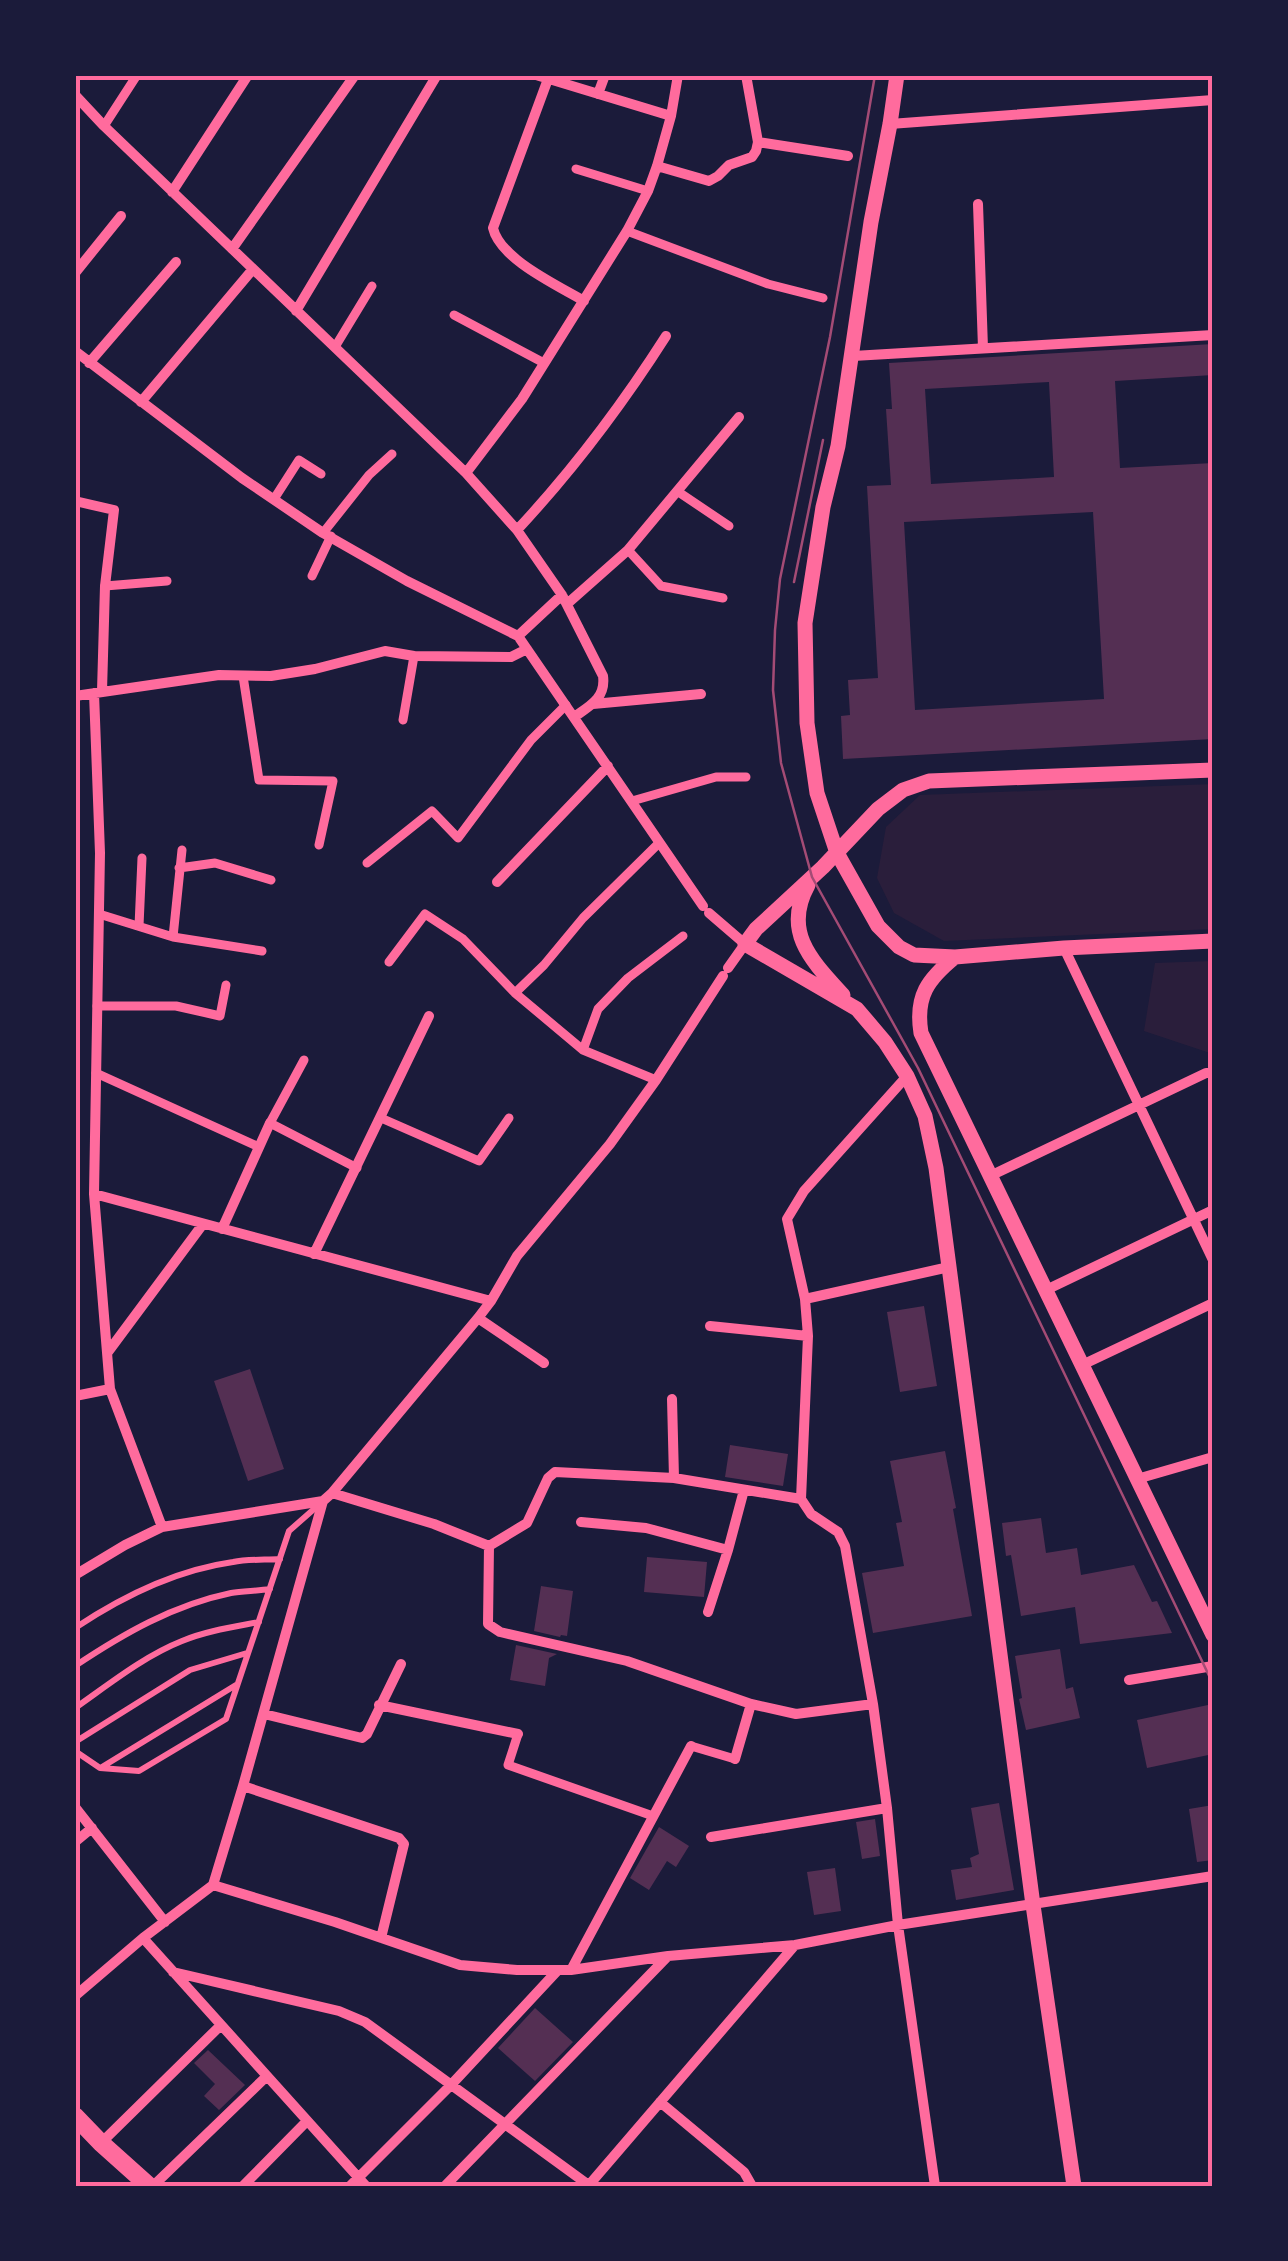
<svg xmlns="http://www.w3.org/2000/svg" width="1288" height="2261" font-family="Manrope,sans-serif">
	<rect width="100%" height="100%" fill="#1b1b3a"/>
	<path fill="#2a1e3b" d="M1213,784V929L944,941L894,913L877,878L886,827L920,795Z
		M1213,961V1054L1144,1031L1155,963Z"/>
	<path fill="#542f53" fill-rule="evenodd" d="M1213,344V375L1115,381L1120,468L1213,463V739L843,759L841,716L850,715L848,680L878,678L867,486L891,485L886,409H892L889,363ZM1049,382L1054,477L931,484L925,389ZM1093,512L1104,699L915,710L904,522Z
		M924,1306L937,1386L900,1392L887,1312Z
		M250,1369L284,1469L248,1481L214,1381Z
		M730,1445L788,1454L783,1486L725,1477Z
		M945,1451L956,1508L953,1509L972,1616L873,1633L862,1573L904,1566L896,1523L902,1522L890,1461Z
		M1041,1518L1046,1553L1077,1548L1081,1575L1134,1565L1152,1602L1157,1601L1172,1633L1080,1644L1075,1607L1021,1616L1011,1555L1006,1556L1002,1523Z
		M647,1557L707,1562L704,1597L644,1592Z
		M541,1586L573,1591L567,1636L561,1635L560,1637L534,1631Z
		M516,1645L557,1654L549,1658L545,1686L510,1680Z
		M1060,1649L1066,1689L1073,1687L1080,1718L1026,1730L1019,1699L1022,1698L1015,1656Z
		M1208,1705L1213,1716V1754L1147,1768L1137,1720Z
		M999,1803L1014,1890L956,1900L951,1870L972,1867L970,1858L979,1854L971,1808Z
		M1213,1805V1860L1197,1862L1189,1809Z
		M875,1819L880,1856L862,1859L856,1822Z
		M659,1827L689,1846L676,1867L667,1861L649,1890L630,1878Z
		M835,1868L841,1911L814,1915L807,1872Z
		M535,2008L573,2042L535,2081L498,2048Z
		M208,2050L245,2085L219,2110L204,2096L215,2084L194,2063Z"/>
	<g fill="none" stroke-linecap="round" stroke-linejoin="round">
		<path stroke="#ff6b9d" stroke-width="6" d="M75,1628C123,1596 176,1570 233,1562C248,1559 265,1560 280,1559
			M75,1666C123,1634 173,1605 231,1593C243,1591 257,1591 270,1589
			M75,1708C108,1685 144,1656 182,1641C206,1631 233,1627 259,1622
			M75,1742L190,1670L247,1653
			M75,1751L100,1768L139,1771L226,1719L289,1531L322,1502
			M102,1767L236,1685"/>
		<path stroke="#ff6b9d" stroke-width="9" d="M104,126L137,75
			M576,169L648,191
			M627,231L768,284L823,298
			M454,315L544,363
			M335,347L372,286
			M677,491L729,526
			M274,499L299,460L321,474
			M323,533L369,475L392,454
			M628,550L661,586L723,598
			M312,576L331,536
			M105,586L167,581
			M243,676L259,780L333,781L319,845
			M403,720L414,656
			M632,801L716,777H746
			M367,863L432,811L458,838L531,740L566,705
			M179,868L215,863L271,880
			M99,914L173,937L262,951
			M139,926L142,858
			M173,937L182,850
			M389,962L425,914L463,939L515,993L583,1050L656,1080
			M515,993L544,965L583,918L659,843
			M97,1006H176L220,1016L226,985
			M583,1050L598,1009L628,978L683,936
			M304,1060L270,1123L357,1168
			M96,1073L259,1147
			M381,1118L479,1161L509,1118
			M518,1734L508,1765L653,1816
			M691,1746L735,1759"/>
		<path stroke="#ff6b9d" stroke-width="10" d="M536,75L671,116
			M548,79L493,228C500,259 557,285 584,301
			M598,94L605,75
			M75,95L104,126L466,473L517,530L562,595L603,676C606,698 590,706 574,717
			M890,124L1213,100
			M758,142L848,156
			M657,166L709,181L718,176L729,165L752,157L756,151L758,142L746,75
			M172,192L248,75
			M978,204L983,348
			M232,249L355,75
			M75,273L121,216
			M296,311L437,75
			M75,351L242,478L323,533L407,581L518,636L703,906
			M853,356L1213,335
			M89,363L176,262
			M141,402L253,269
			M466,473L522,399L627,231L648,191L657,166L671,116L678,75
			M75,501L114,510L105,586L102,691
			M517,530C573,470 622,405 666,336
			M567,604L628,550L739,417
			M518,636L562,595
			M94,693L100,853L94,1194L110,1389L162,1527
			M75,696L219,675L271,676L315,669L385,651L414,656L511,657L527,649
			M593,704L701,694
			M497,882L608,766
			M709,913L745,944L728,968
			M1064,948L1213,1260
			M907,1076L804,1191L787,1219L805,1299L808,1336L801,1499L811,1514L838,1532L845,1546L873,1704L887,1808L898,1925L935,2186
			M990,1176L1206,1073H1213
			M94,1194L491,1301
			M222,1229L270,1123
			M314,1254L429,1016
			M1046,1290L1213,1210
			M805,1299L949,1267
			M478,1318L544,1363
			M710,1326L808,1336
			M108,1352L203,1224
			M1082,1365L1213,1303
			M75,1396L110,1389
			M672,1399L674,1478
			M1137,1479L1213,1457
			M332,1493L434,1524L489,1546L488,1624L500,1632L627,1661L751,1704
			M581,1522L646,1528L728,1550
			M489,1546L527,1523L548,1478L555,1472L674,1478L801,1499
			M75,1575L125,1545L162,1527L323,1501
			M708,1612L728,1550L744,1490
			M1129,1680L1213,1666
			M379,1705L518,1734
			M264,1714L362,1738L367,1734L401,1664
			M735,1759L751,1704L796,1714L873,1704
			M243,1786L399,1838L404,1844L381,1938
			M75,1807L165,1922
			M711,1837L887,1808
			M75,1842L92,1828
			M213,1885L335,1922L460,1965L517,1970H571L668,1956L795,1945L898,1925L1213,1876
			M143,1938L366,2186
			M571,1970L691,1746
			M173,1972L339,2011L365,2022L590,2186
			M75,1996L143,1938L213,1885L243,1786L323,1501L332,1493L478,1318L491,1301L517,1256L610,1144L656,1080L723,976
			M660,2102L744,2172L752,2186
			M101,2143L221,2025
			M589,2185L795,1945
			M153,2186L267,2076
			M243,2186L307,2121
			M350,2186L451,2085L558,1970
			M445,2186L667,1957"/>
		<path stroke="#ff6b9d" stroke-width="15" d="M897,75L890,124L871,222L838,446L823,507L805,623L807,723L817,793L837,853L878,926L899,947L914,955L955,957L1064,948L1213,941
			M808,885C782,932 812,961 843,995
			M955,957C928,979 915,996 921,1033L1213,1635
			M1074,2186L1033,1905L936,1168L925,1116L907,1076L885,1042L857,1009L745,944L756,929L823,867L878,809L903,790L929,781L1213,770"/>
		<path stroke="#ff6b9d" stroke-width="18" d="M75,2116L101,2143L149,2186"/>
		<path stroke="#a44b75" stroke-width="2.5" d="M875,75L830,337L780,579L775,630L773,690L781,763L812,877L918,1068L1213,1684
			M794,582L823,440"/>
	</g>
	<rect width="1288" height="2261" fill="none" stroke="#1b1b3a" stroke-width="155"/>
	<rect x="78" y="78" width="1132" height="2106" fill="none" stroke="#ff6b9d" stroke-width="4"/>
</svg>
